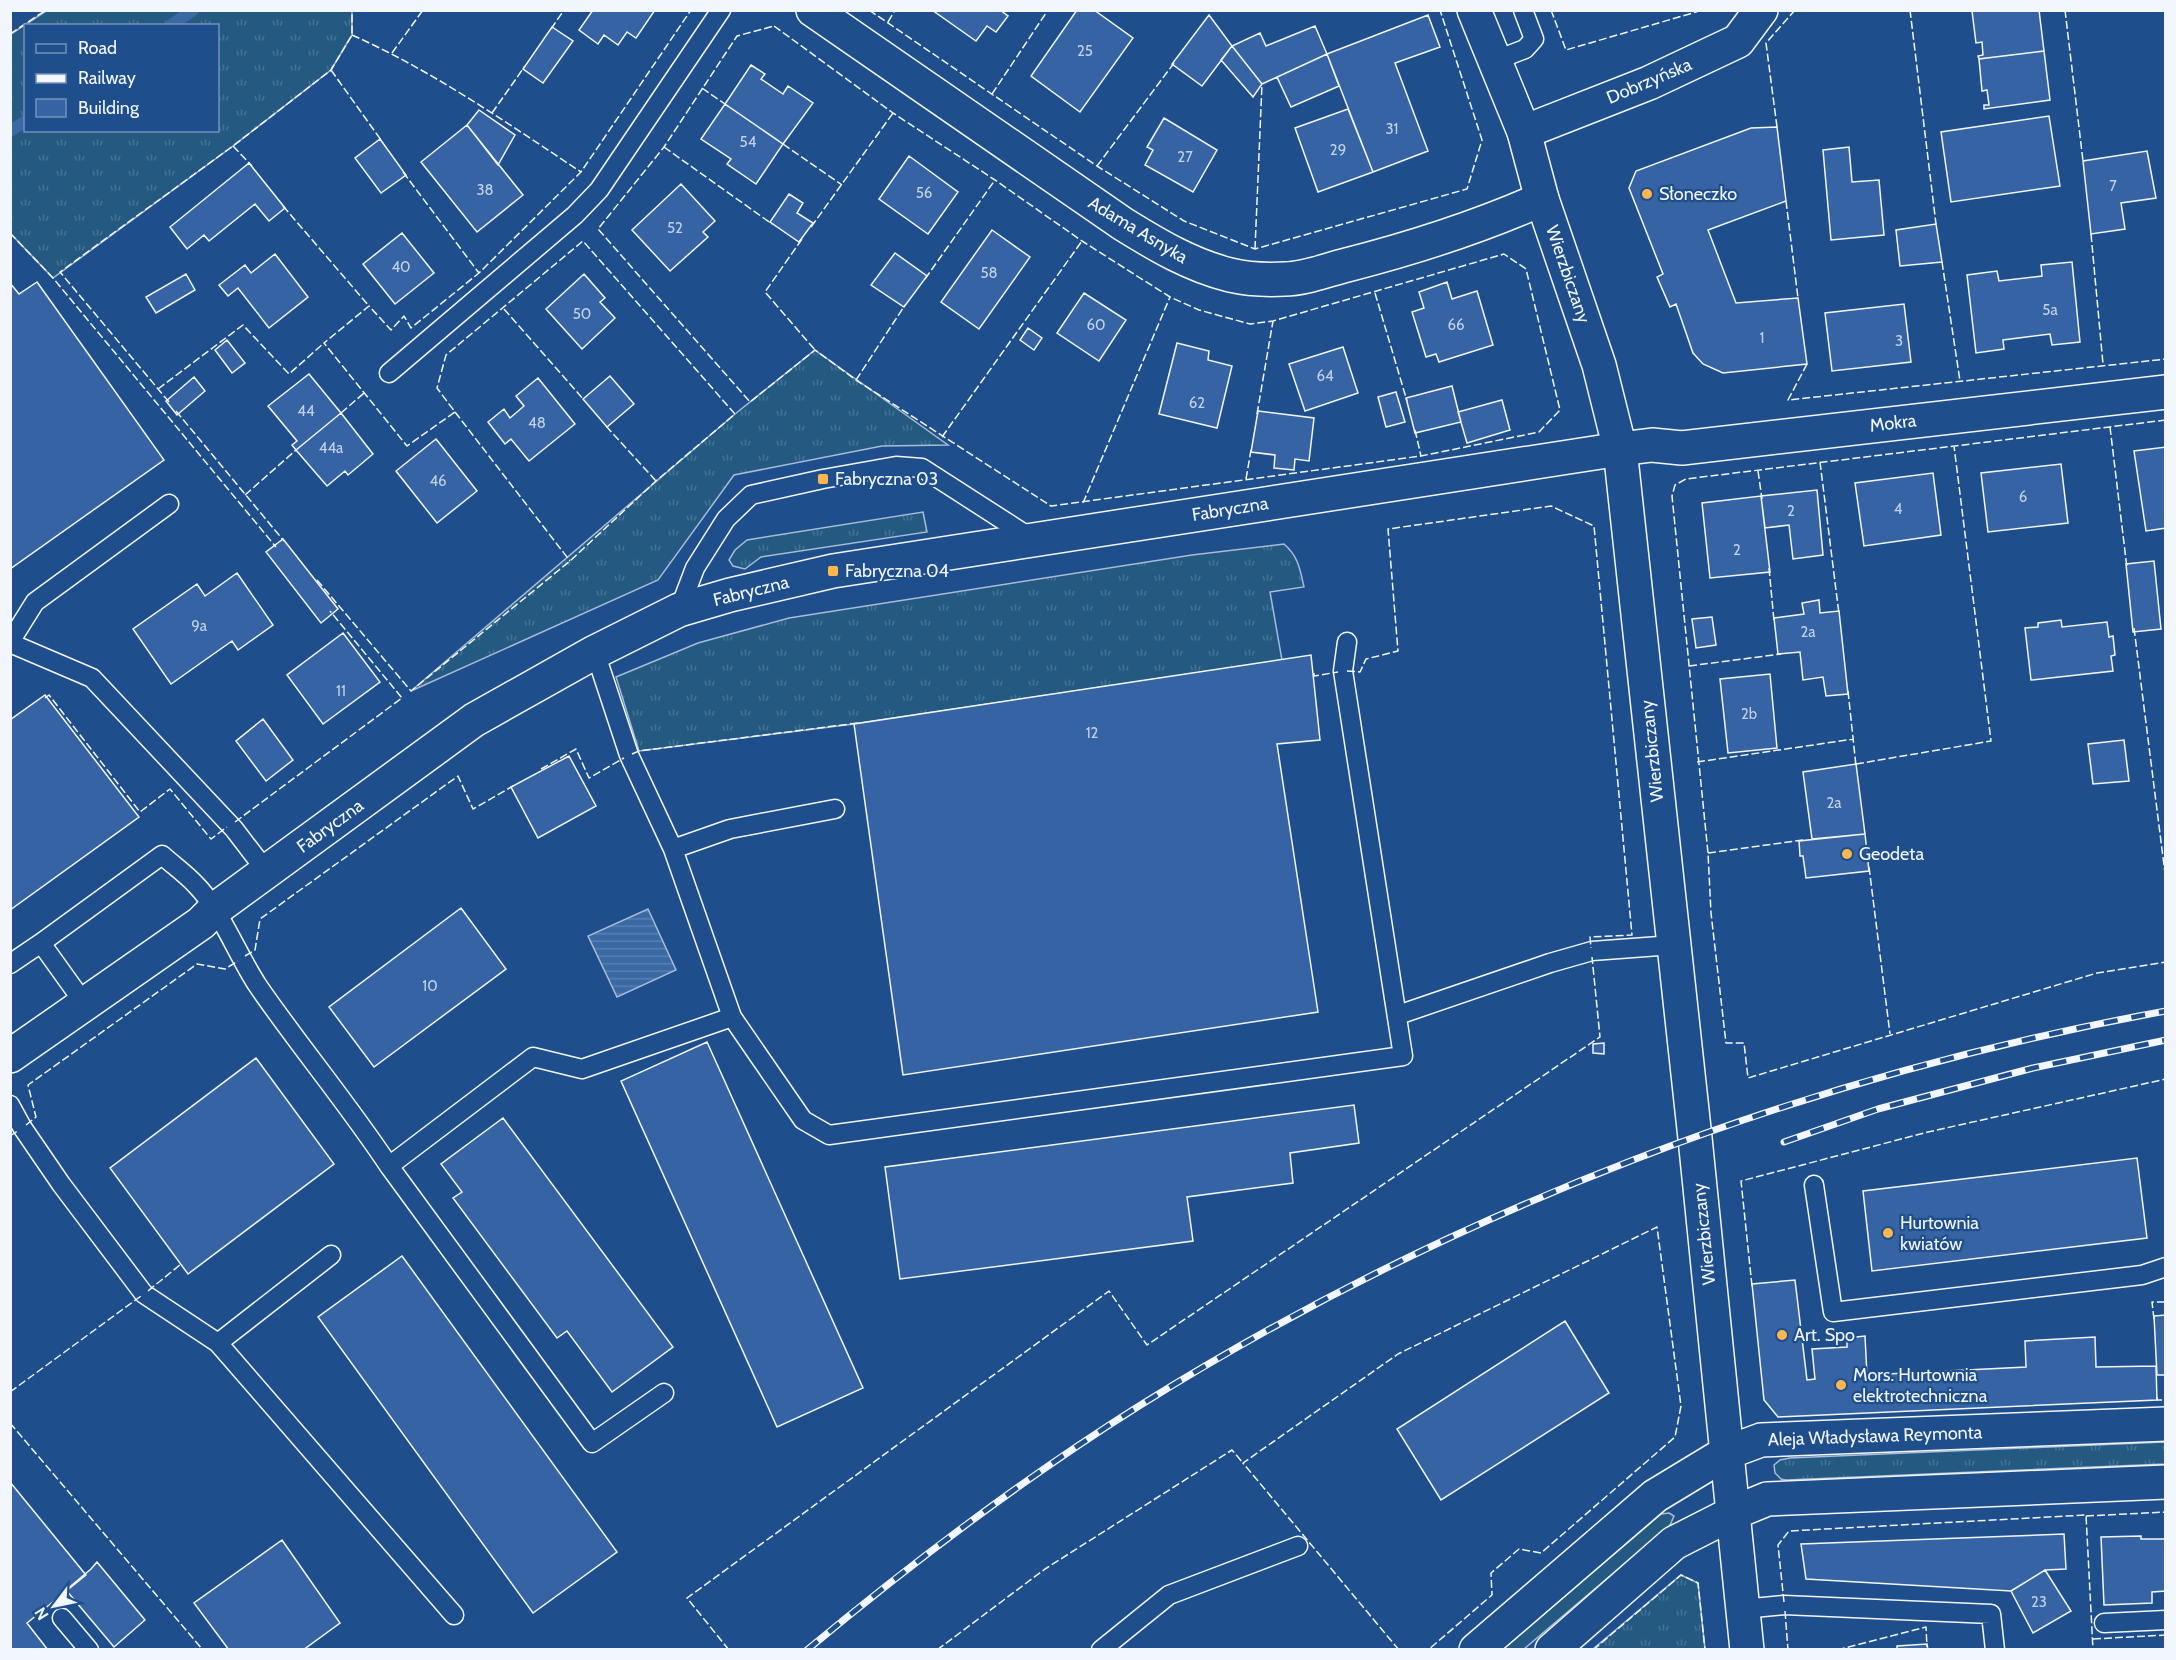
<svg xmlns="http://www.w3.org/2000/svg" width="2176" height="1660" font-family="Cabin,sans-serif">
	<defs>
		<pattern id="grass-tufts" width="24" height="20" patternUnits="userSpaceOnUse" patternTransform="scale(1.5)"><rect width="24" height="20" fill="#245a82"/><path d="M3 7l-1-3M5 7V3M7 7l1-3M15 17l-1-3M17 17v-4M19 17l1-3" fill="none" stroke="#447295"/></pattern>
		<pattern id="water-rules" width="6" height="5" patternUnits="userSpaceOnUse" patternTransform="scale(1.5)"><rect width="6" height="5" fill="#3b69a3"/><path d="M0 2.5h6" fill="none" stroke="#587fb1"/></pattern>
	</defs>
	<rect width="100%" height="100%" fill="#1f4e8c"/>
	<path fill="url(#grass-tufts)" stroke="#a8bbd7" stroke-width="1.5" fill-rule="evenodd" d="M46,11H352V35L331,70L233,146L53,278L10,233L11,34ZM26,26H218V130H26Z
		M815,350L948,445L882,446L734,475L658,580L411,691L735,414Z
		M923,512L927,532L761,557L745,569L733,566L729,560L735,550L747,540Z
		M1284,544C1298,556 1300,569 1304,587L1270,592L1282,660L854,724L639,751L616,677L698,643L789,618L1192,555Z
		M2165,1442V1464L1786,1480L1781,1479L1775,1473L1774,1465L1780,1460L1790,1458Z
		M1669,1513L1674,1516L1670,1525L1524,1649H1503L1661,1514Z
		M1681,1575L1698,1583L1705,1649H1593Z"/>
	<path fill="url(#water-rules)" stroke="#a8bbd7" stroke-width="1.5" d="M648,909L676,970L617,997L588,936Z"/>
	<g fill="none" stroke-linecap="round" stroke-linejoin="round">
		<path stroke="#3b69a3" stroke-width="12" d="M170,26L193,10
			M10,131L26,121"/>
	</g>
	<path fill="#3563a3" stroke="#f2f6ff" stroke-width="1.5" d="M593,10H655L636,38L627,32L618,45L604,35L598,44L579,30Z
		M932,10H1000L1008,16L996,32L987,26L976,41Z
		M1077,10H1094L1133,38L1080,112L1031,76Z
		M2039,10L2044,51L1979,59L1978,56L1983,55L1982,42L1976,43L1972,11Z
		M1209,15L1232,46L1202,86L1172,64Z
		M1428,15L1440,47L1395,63L1428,151L1373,172L1327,54Z
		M1315,26L1327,54L1262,84L1232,46L1260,33L1266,46Z
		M552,27L573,41L543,83L523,69Z
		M1232,46L1262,84L1253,97L1221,60Z
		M2044,51L2050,100L1984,109V105H1989L1987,90L1982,91L1979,59Z
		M1327,54L1339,86L1291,107L1277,77Z
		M751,65L765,74L761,79L783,94L788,86L813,103L783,144L725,104Z
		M725,104L783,144L756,184L727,164L731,159L701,139Z
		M1348,109L1373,172L1318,192L1295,128Z
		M479,110L515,135L498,165L467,125Z
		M2049,116L2060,186L1951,202L1941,132Z
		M1164,118L1217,150L1193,192L1145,165L1153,150L1147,147Z
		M467,125L523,195L477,232L421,162Z
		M1777,127L1786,201L1708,230L1736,303L1798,298L1807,364L1723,373L1703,364L1693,353L1676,304L1670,307L1657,277L1663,274L1629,188L1636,171L1751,128Z
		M380,139L406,175L381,193L355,158Z
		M1849,147L1852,182L1879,180L1884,235L1831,240L1823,150Z
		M2147,151L2156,198L2121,203L2125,229L2091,234L2083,161Z
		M909,156L958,192L928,234L879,199Z
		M249,163L285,208L269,221L255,204L209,241L204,235L187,249L170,227Z
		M681,184L715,221L703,232L708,237L670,271L632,230Z
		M789,194L803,203L797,213L813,223L799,242L770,222Z
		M1936,224L1942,262L1900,266L1896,230Z
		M992,230L1030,257L979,329L941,302Z
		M402,233L434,273L395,304L363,264Z
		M895,253L927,276L904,307L871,285Z
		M275,254L308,297L269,328L238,288L228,296L219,285L245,265L251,273Z
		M2072,262L2080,342L2052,345L2050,334L2003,340L2004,349L1976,353L1967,275L1997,271L1999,281L2042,276L2041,265Z
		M186,274L195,290L156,313L146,297Z
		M584,274L605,298L600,302L615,318L582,349L546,309Z
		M37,282L164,460L10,569V283L19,294Z
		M1447,282L1452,299L1477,291L1493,345L1439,362L1436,354L1426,357L1412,312L1424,308L1419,292Z
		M1084,293L1126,320L1099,361L1057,333Z
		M1904,304L1911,362L1832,371L1825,313Z
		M1028,328L1042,338L1034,350L1020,340Z
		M227,340L245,363L232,373L215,350Z
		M1177,343L1209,351L1208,360L1232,366L1217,428L1159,414Z
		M1343,347L1358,393L1305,411L1289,364Z
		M309,374L341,413L296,450L292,445L297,441L268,406Z
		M610,376L634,404L607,427L583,399Z
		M194,377L205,391L177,415L166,401Z
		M538,378L575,424L529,461L511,439L505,444L488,422L504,409L510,418L524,406L516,396Z
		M1452,386L1461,422L1415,433L1406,398Z
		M1396,392L1405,422L1386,427L1378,397Z
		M1502,400L1510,430L1467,443L1458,412Z
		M1258,411L1314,418L1309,461L1295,459L1294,470L1274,468L1275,455L1251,452Z
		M341,413L373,454L348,475L345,471L327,486L296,450Z
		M436,439L477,491L437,523L396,471Z
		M2166,447V528L2146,531L2134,451Z
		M2061,464L2068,523L1988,532L1981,473Z
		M1933,473L1941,535L1864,546L1855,483Z
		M1817,490L1823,555L1793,559L1789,525L1765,528L1761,496Z
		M1761,496L1770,572L1710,578L1702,503Z
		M283,539L338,609L321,623L266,552Z
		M2154,561L2161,629L2133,632L2126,564Z
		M237,573L273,625L238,650L232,641L171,684L133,629L197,584L205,596Z
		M1819,600L1820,613L1839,611L1848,694L1826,696L1823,677L1803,680L1800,652L1778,654L1774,618L1804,614L1802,603Z
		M1712,617L1716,645L1696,648L1692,619Z
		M2061,620L2062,627L2107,622L2109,637L2113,636L2115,655L2111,656L2113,671L2031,680L2025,628L2038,627V623Z
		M343,633L380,682L323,724L287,675Z
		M1311,655L1320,740L1277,744L1318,1012L903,1075L854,724Z
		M1770,674L1777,748L1728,753L1720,679Z
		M45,695L139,817L10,910V720Z
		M263,719L293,760L266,781L236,741Z
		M2124,740L2129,781L2093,784L2088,744Z
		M569,756L596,806L538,838L511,787Z
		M1856,764L1865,834L1812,839L1803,772Z
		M1865,834L1869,871L1806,878L1803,856H1800L1799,841Z
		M461,908L506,969L374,1067L329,1007Z
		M707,1042L863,1388L777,1427L621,1081Z
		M1604,1043V1054L1593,1053V1044Z
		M256,1058L334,1164L188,1274L110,1168Z
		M1354,1105L1359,1143L1290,1153L1293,1183L1187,1197L1193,1241L900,1279L885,1167Z
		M503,1118L673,1347L612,1392L567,1331L557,1338L453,1198L462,1192L441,1164Z
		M2137,1158L2147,1238L1872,1271L1863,1191Z
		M402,1256L617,1552L533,1613L318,1317Z
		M1795,1280L1807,1380L1815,1379L1812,1349L1847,1347V1338L1865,1336L1867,1375L2026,1367L2025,1341L2095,1337L2096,1367L2156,1366L2157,1400L1778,1417L1764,1400L1752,1284Z
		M2166,1315V1375H2157L2154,1316Z
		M1565,1321L1609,1393L1441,1500L1397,1429Z
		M10,1482L86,1575L27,1623L48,1650H10Z
		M2064,1534L2066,1569L2045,1570L2011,1591L1806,1579L1801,1544Z
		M2141,1536V1539H2166V1591L2152,1592V1603L2104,1605L2101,1537Z
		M282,1540L340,1623L303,1650H229L194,1603Z
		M97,1562L145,1620L114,1647L66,1590L91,1569Z
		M2045,1570L2071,1611L2033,1633L2011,1591Z
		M1927,1644L1928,1650H1897V1646Z"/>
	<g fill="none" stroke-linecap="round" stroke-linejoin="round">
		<g stroke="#f2f6ff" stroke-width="21">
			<path id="lane" d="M1494,61L1525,49L1534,39L1523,10
				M389,373L575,215L599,190L721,10
				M679,610L695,568L726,519L751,495L823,479L896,466L922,468L1034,540
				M10,642L35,602L169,504
				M10,643L92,678L234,829L267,872
				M595,652L629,755L673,849L730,829L835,809
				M673,849L732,1017L803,1120L829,1135L1403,1056L1343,671L1347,642
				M41,943L162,855C173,865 186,874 196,885C220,909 238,956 258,986C300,1047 348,1104 389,1166L592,1443L664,1393
				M10,964L41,943L84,1003
				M1398,1015L1550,963L1592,951L1673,945
				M10,1105L22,1127L61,1184L144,1294L218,1343L454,1615
				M389,1166L533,1057L582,1069L732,1017
				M1814,1185L1833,1312L2142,1275L2166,1267
				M218,1343L331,1255
				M1743,1609L1784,1605L1991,1614L1995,1650
				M62,1618L89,1650
				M2104,1623L2166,1620
				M1101,1650L1169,1595L1298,1546"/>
		</g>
		<g stroke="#f2f6ff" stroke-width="36">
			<path id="street" d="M813,10L1123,224C1157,245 1190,265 1230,275C1247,279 1267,280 1285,279C1304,279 1324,271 1343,266C1410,249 1479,227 1542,199
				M1524,132L1649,83L1738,41L1761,10
				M10,1056L201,923L214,910L474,720L595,652L679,610L730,595L833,571L1620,449L1652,445L1682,448L2166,392
				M1733,1513L1747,1650"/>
		</g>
		<g stroke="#f2f6ff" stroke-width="36">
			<path id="secondary" d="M1474,10L1524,132L1542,199L1599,365L1620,449L1695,1138L1733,1513
				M1476,1650L1655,1496L1726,1453L1761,1440L2166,1424
				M1552,1650L1674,1543L1733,1513L1767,1499L2166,1482"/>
		</g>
		<use href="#lane" stroke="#1f4e8c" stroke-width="18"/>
		<use href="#street" stroke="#1f4e8c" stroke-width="33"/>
		<use href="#secondary" stroke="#1f4e8c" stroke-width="33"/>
		<g stroke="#f2f6ff" stroke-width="7">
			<path id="rail" d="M1784,1142L1878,1109L2033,1068L2166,1040
				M807,1650C913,1562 1023,1479 1139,1406C1451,1211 1804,1076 2166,1011"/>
		</g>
		<use href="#rail" stroke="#1f4e8c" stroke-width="4.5" stroke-dasharray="14" stroke-linecap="butt"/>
		<path stroke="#f2f6ff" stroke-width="1.5" stroke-dasharray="8 3" stroke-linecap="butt" d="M869,10L1097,166L1184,221L1255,249L1467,189L1482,140L1440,10
			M1551,10L1566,50L1703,10
			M1910,10L1936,224
			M2065,10L2083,161
			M888,22L895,10
			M774,26L893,113L995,180L1082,241L1170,297L1199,310L1250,324L1273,321L1504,254L1526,269L1560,410L1539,432L1421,456L1051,506L856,380L815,350L750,402L598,229L664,147L737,36Z
			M551,29L564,10
			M10,34L46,10
			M352,35C433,71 507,123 581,172
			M392,53L423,10
			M331,70L381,140
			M702,88L725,104
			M992,94L1048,10
			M492,113L525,66
			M1777,127L1766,43L1795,10
			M783,144L842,185
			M233,146L252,166
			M664,147L772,224
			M1097,166L1174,63
			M403,172L479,273
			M1786,201L1798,298
			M283,206L369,306
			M811,227L893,113
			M10,233L53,278L276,547
			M2091,234L2103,364
			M802,239L765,292L815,350
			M1255,249L1262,84
			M1942,262L1960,381
			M925,279L995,180
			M1375,293L1407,401
			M504,309L584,400
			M1807,364L1788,400L2166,359
			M856,380L905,305
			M158,389L243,325L289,374L324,343
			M169,402L60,272L233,146L331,70L352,35V10
			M176,411L284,541
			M455,412L570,561
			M341,413L364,393
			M1257,414L1273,321
			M2166,420L1686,479L1675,485L1672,496L1708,853L1711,913L1726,1043H1744L1748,1078L2097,973L2166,962
			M606,426L656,481
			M2110,427L2127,568
			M1415,430L1421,456
			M942,437L1082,241
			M1820,462L1839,614
			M1758,471L1762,499
			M1246,479L1251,450
			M245,495L296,450
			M1083,503L1170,297
			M1769,568L1774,621
			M317,580L411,691L570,561L656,481L735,414L583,241L446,355L437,388L455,412L407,446L324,343L369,306L391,330L404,316L411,328L479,273L581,172L691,10
			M2134,628L2166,881
			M1689,666L1781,654
			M1347,671L1360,672L1366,659L1398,651L1388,529L1551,506L1594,526L1632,935L1590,937L1591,948
			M1314,673V676L1338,672
			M1848,691L1856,766
			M45,698L49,695L140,812L170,789L211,839L227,827
			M632,754L639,751L858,723
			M1697,762L1854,739
			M1856,764L1991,741L1954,446
			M541,769L576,749L589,778L624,758
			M235,822L402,698L330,611
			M1708,853L1803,840
			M1869,867L1890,1034
			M245,956L255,950L260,919L458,776L473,809L513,786
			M26,1125L36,1117L28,1085L197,964L225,969L238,961
			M10,1136L19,1130
			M1752,1286L1741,1181L1928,1132L2166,1079
			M148,1291L181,1264
			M2154,1319L2152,1302H2166
			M10,1392L141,1296
			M2157,1397V1400H2166
			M10,1423L203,1650
			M2086,1516L2166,1512
			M1784,1602L1778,1545L1789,1531L2086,1515L2093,1650
			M1785,1611L1788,1650
			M2093,1639L2166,1635
			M729,1650L687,1598L1109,1291L1147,1345L1600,1037L1592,957
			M937,1650L1045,1569L1232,1450L1243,1463
			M1399,1650L1243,1463L1398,1354L1657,1227L1681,1406L1675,1437L1541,1553L1519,1549L1491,1573L1492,1595L1428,1650
			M1593,1650L1681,1575L1698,1583L1705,1650
			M1837,1650L1926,1627L1927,1647"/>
	</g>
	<g fill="#ffb74d" stroke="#1f4e8c" stroke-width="2">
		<circle cx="1647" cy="194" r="6"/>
		<rect x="817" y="473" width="12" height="12" rx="3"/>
		<rect x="827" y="565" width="12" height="12" rx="3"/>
		<circle cx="1847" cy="854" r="6"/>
		<circle cx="1888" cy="1233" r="6"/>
		<circle cx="1782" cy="1335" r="6"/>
		<circle cx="1841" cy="1385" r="6"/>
	</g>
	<g text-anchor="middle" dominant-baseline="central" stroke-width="4.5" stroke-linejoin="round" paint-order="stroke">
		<g font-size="15" fill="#c3d1e8">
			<text x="1085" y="51">25</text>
			<text x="1392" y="129">31</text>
			<text x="748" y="142">54</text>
			<text x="1338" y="150">29</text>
			<text x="1185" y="157">27</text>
			<text x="2113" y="186">7</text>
			<text x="485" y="190">38</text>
			<text x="924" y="193">56</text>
			<text x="675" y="228">52</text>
			<text x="401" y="267">40</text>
			<text x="989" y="273">58</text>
			<text x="2050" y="310">5a</text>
			<text x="582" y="314">50</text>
			<text x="1096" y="325">60</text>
			<text x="1456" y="325">66</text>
			<text x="1762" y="338">1</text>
			<text x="1899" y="341">3</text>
			<text x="1325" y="376">64</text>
			<text x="1197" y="403">62</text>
			<text x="306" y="411">44</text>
			<text x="537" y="423">48</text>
			<text x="331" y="448">44a</text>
			<text x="438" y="481">46</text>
			<text x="2023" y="497">6</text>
			<text x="1898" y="509">4</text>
			<text x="1791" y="511">2</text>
			<text x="1737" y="550">2</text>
			<text x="199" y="626">9a</text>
			<text x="1808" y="632">2a</text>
			<text x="341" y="691">11</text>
			<text x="1749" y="714">2b</text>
			<text x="1092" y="733">12</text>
			<text x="1834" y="803">2a</text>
			<text x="430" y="986">10</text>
			<text x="2039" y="1602">23</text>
		</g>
		<g font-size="18" fill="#f2f6ff" stroke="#1f4e8c">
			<text transform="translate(1649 81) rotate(-23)">Dobrzyńska</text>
			<text transform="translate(1138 230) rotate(31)">Adama Asnyka</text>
			<text transform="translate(1568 274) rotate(71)">Wierzbiczany</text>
			<text transform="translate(1893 423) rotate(-7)">Mokra</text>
			<text transform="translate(1230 509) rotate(-9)">Fabryczna</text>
			<text transform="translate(751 591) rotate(-14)">Fabryczna</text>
			<text transform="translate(1652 751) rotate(-96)">Wierzbiczany</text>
			<text transform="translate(330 826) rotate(-36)">Fabryczna</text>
			<text transform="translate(1704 1234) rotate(-96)">Wierzbiczany</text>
			<text transform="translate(1875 1436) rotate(-2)">Aleja Władysława Reymonta</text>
		</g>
		<g font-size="18" fill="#f2f6ff" stroke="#1f4e8c" text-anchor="start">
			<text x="1659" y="194">Słoneczko</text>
			<text x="835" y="479">Fabryczna 03</text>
			<text x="845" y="571">Fabryczna 04</text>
			<text x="1859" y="854">Geodeta</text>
			<text x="1900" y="1223">Hurtownia<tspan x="1900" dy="21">kwiatów</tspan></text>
			<text x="1794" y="1335">Art. Spo</text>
			<text x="1853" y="1375">Mors. Hurtownia<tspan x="1853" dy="21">elektrotechniczna</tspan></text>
		</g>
	</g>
	<rect width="2176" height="1660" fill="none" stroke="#f2f6ff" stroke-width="24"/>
	<rect x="24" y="24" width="195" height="108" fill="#1f4e8c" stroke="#7391ba" stroke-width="1.5"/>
	<rect x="36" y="44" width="30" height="9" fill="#1f4e8c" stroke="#7391ba" stroke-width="1.5"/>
	<text x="78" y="54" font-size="18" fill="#f2f6ff">Road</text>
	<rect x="36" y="74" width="30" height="9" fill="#f2f6ff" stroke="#7391ba" stroke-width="1.5"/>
	<text x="78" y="84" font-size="18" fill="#f2f6ff">Railway</text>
	<rect x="36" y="99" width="30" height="18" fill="#3563a3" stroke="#7391ba" stroke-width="1.5"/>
	<text x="78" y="114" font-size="18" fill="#f2f6ff">Building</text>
	<g transform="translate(54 1606) rotate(238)" stroke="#1f4e8c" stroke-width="4.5" paint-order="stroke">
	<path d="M0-4.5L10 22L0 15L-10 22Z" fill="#f2f6ff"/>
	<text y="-9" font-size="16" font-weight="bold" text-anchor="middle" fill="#f2f6ff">N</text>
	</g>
</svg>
